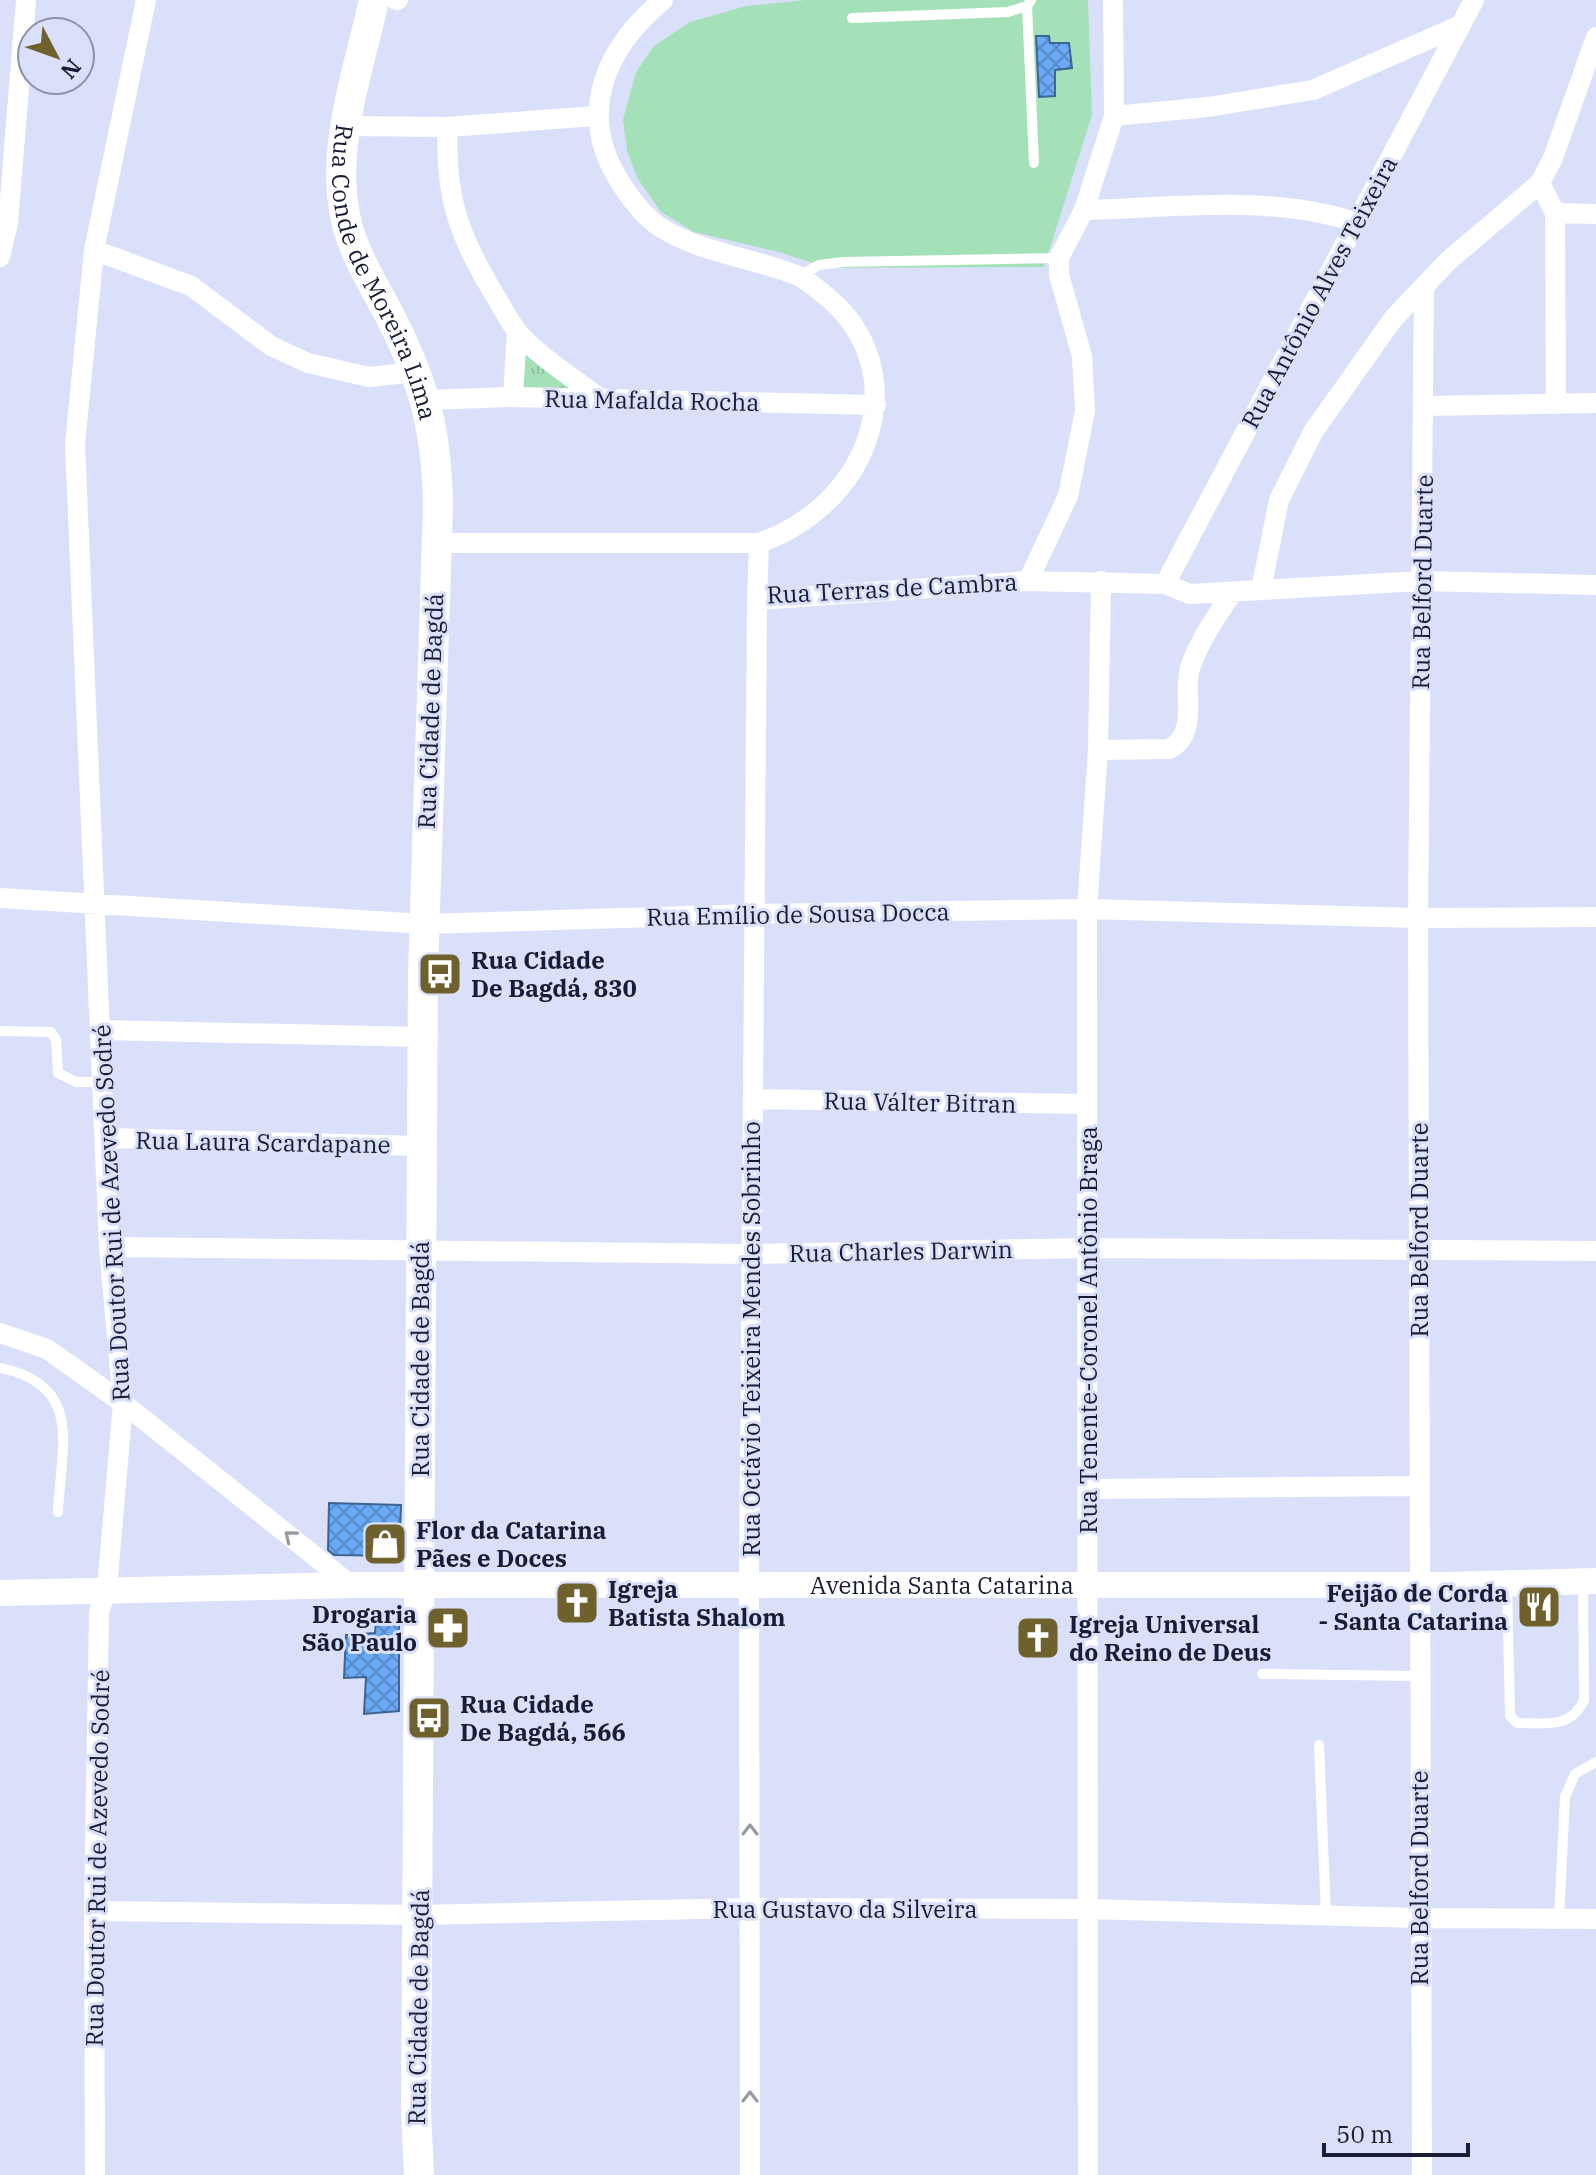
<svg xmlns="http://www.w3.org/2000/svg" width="1596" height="2175" font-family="'IBM Plex Serif',serif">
	<defs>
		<pattern id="park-tufts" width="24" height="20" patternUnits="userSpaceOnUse" patternTransform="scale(2)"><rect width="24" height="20" fill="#a5e1b8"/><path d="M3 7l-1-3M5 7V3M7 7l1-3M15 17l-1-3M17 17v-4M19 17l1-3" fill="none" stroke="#8dc09f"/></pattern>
		<pattern id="building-cross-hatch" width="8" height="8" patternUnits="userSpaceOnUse" patternTransform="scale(2)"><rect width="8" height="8" fill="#6baaf7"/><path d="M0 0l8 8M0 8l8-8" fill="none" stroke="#578ac9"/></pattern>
	</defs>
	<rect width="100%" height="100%" fill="#dae0fa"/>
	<path fill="url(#park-tufts)" d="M519,341L584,393L521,394Z"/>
	<path fill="#a5e1b8" d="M806,0H1088L1092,115L1044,267L828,268L779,252L694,232L661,212L638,179L627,151L623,120L636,72L654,46L690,22L746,6Z"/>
	<path fill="url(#building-cross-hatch)" stroke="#3c6494" stroke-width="2" d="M1036,36H1049L1050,43H1069L1072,68L1055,70V96L1039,97Z
		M329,1503L401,1505L399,1556L334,1555L328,1550Z
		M399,1620V1711L364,1714L366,1677L344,1678L346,1635L375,1633L376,1621Z"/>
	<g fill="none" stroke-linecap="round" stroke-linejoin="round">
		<path stroke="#fff" stroke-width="10" d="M1027,6L1034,163
			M852,18L1008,12L1027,6L1031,0
			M799,276L819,265L843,262L1059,258
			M0,1031L51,1032L56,1040L58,1073L76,1082H103
			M0,1368C84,1385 61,1446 58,1512
			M1507,1586L1510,1716L1517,1723C1545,1723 1571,1729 1584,1700L1583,1583
			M1262,1674L1418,1676
			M1319,1745L1326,1916
			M1559,1919L1565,1797L1575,1774L1596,1762"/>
		<path stroke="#fff" stroke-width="20" d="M396,0H398
			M663,0C603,50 576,116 622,185C633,202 646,219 663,229C703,253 753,258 796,275C805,278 813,286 821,292C869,328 887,385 866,442C849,490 806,527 759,543
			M1114,116L1208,107L1313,90L1461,25
			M346,126L448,127L595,116
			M448,127C444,195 459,236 494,294C501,305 508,319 516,330C538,357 574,378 602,400
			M1540,183L1555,213L1596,214
			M1084,210C1174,208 1268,194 1355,222
			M1555,213L1556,403
			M94,250L191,286L271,346L308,363L369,377L416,372
			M0,257L8,223L26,0
			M513,397L517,331
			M427,400L513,397L876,405
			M1425,406L1596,403
			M435,543H759L757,600L1028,581L1165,584
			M1028,581L1068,496L1085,411L1082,356L1059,275V258L1084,210L1114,116L1113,0
			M1165,584L1474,0
			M1165,584L1190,594L1421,581L1596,585
			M1261,590L1279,500L1313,432L1393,319L1448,261L1540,183L1553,158L1596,37
			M1098,750L1169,749C1200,733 1182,694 1190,668C1199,641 1217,615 1233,592
			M0,898L424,924L753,914L1087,909L1418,918L1596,917
			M101,1030L422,1037
			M753,1099L1087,1104
			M105,1138L421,1146
			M109,1247L750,1254L1088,1248L1596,1251
			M0,1333L47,1349L123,1403L351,1585
			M1089,1489L1418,1486
			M94,1911L419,1915L750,1908L1087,1909L1418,1918L1596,1919
			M95,2175L94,1911L99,1612L107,1589L123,1403L109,1247L75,444L94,250L146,0
			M750,2175L749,1585L757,600
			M1088,2175L1087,909L1098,750L1101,581
			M1422,2175L1418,918L1424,286"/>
		<path stroke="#fff" stroke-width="26" id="s1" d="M0,1593L351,1585H1447L1596,1581"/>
		<path stroke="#fff" stroke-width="30" id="s2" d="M374,0C359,69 331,144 345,215C352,253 375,286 392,320C425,385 437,434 438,506L423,973L416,2109L419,2175"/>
	</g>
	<defs><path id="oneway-chevron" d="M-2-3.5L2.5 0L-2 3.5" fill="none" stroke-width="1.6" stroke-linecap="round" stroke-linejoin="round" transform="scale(2)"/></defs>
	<g stroke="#9799a4">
		<use href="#oneway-chevron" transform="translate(290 1536) rotate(-141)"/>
		<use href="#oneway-chevron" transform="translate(750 1830) rotate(-90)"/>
		<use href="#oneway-chevron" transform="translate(750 2097) rotate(-90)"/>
	</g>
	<defs>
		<g id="bus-square" transform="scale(2.3)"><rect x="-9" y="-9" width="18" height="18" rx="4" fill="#6f612e" stroke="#dae0fa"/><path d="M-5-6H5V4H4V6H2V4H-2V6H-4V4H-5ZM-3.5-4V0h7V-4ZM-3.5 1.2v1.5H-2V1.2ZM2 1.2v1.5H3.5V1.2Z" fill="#fff"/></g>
		<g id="shop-square" transform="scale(2.3)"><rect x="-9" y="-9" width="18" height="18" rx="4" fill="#6f612e" stroke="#dae0fa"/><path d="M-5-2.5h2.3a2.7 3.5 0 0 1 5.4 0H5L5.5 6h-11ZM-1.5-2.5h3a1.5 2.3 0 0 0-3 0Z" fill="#fff"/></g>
		<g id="church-square" transform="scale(2.3)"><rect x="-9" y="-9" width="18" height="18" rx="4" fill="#6f612e" stroke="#dae0fa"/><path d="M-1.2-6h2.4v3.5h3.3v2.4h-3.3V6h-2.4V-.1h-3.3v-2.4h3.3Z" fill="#fff"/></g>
		<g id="restaurant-square" transform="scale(2.3)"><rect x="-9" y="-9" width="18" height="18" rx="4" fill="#6f612e" stroke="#dae0fa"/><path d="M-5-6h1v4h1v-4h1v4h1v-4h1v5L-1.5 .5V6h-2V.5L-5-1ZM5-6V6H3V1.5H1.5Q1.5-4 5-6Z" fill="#fff"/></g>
		<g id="pharmacy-square" transform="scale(2.3)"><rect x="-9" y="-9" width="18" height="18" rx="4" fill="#6f612e" stroke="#dae0fa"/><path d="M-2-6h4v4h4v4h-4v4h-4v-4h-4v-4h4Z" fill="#fff"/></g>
	</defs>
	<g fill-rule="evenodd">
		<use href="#bus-square" x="440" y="974"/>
		<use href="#shop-square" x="385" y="1544"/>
		<use href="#church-square" x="577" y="1603"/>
		<use href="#restaurant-square" x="1539" y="1607"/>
		<use href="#pharmacy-square" x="448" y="1628"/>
		<use href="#church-square" x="1038" y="1638"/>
		<use href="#bus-square" x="429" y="1718"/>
	</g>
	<g text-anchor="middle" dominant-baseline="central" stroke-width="6" stroke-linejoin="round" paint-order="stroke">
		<g font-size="24" fill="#181c34" stroke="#dae0fa">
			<text stroke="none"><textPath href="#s2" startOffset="284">Rua Conde de Moreira Lima</textPath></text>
			<text transform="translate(1319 292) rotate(-62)">Rua Antônio Alves Teixeira</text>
			<text transform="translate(652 400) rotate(1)">Rua Mafalda Rocha</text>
			<text transform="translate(1422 582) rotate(-89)">Rua Belford Duarte</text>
			<text transform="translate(892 588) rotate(-3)">Rua Terras de Cambra</text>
			<text transform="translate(430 711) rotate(-88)">Rua Cidade de Bagdá</text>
			<text transform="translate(798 914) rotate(-1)">Rua Emílio de Sousa Docca</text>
			<text transform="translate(920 1102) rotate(1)">Rua Válter Bitran</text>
			<text transform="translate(263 1142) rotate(1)">Rua Laura Scardapane</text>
			<text transform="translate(111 1213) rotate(-93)">Rua Doutor Rui de Azevedo Sodré</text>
			<text transform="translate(1419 1230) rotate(-90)">Rua Belford Duarte</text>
			<text transform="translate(901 1251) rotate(-1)">Rua Charles Darwin</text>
			<text transform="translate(1088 1330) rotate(-90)">Rua Tenente-Coronel Antônio Braga</text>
			<text transform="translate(751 1339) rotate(-90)">Rua Octávio Teixeira Mendes Sobrinho</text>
			<text transform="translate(420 1359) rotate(-90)">Rua Cidade de Bagdá</text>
			<text stroke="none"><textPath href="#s1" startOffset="942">Avenida Santa Catarina</textPath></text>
			<text transform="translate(97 1858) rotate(-89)">Rua Doutor Rui de Azevedo Sodré</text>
			<text transform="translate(1419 1878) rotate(-90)">Rua Belford Duarte</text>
			<text x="845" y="1909">Rua Gustavo da Silveira</text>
			<text transform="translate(418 2007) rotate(-89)">Rua Cidade de Bagdá</text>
		</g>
		<g font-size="24" font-weight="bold" fill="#181c34" stroke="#dae0fa" text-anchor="start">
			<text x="471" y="960">Rua Cidade<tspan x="471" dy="28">De Bagdá, 830</tspan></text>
			<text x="416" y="1530">Flor da Catarina<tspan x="416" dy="28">Pães e Doces</tspan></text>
			<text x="608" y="1589">Igreja<tspan x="608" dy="28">Batista Shalom</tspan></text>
			<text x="1508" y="1593" text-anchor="end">Feijão de Corda<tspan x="1508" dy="28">- Santa Catarina</tspan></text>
			<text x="417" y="1614" text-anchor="end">Drogaria<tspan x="417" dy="28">São Paulo</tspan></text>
			<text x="1069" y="1624">Igreja Universal<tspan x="1069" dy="28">do Reino de Deus</tspan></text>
			<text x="460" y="1704">Rua Cidade<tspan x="460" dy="28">De Bagdá, 566</tspan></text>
		</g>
	</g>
	<g transform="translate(56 56) rotate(131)"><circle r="38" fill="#dae0fa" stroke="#8c92ab" stroke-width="2"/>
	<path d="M0-6L14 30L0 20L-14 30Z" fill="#6f612e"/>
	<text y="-12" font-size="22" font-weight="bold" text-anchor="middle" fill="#181c34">N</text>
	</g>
	<path d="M1324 2143v12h144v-12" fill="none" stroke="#181c34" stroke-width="4"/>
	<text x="1336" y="2143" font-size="24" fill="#181c34" stroke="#dae0fa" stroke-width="6" paint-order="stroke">50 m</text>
</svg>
